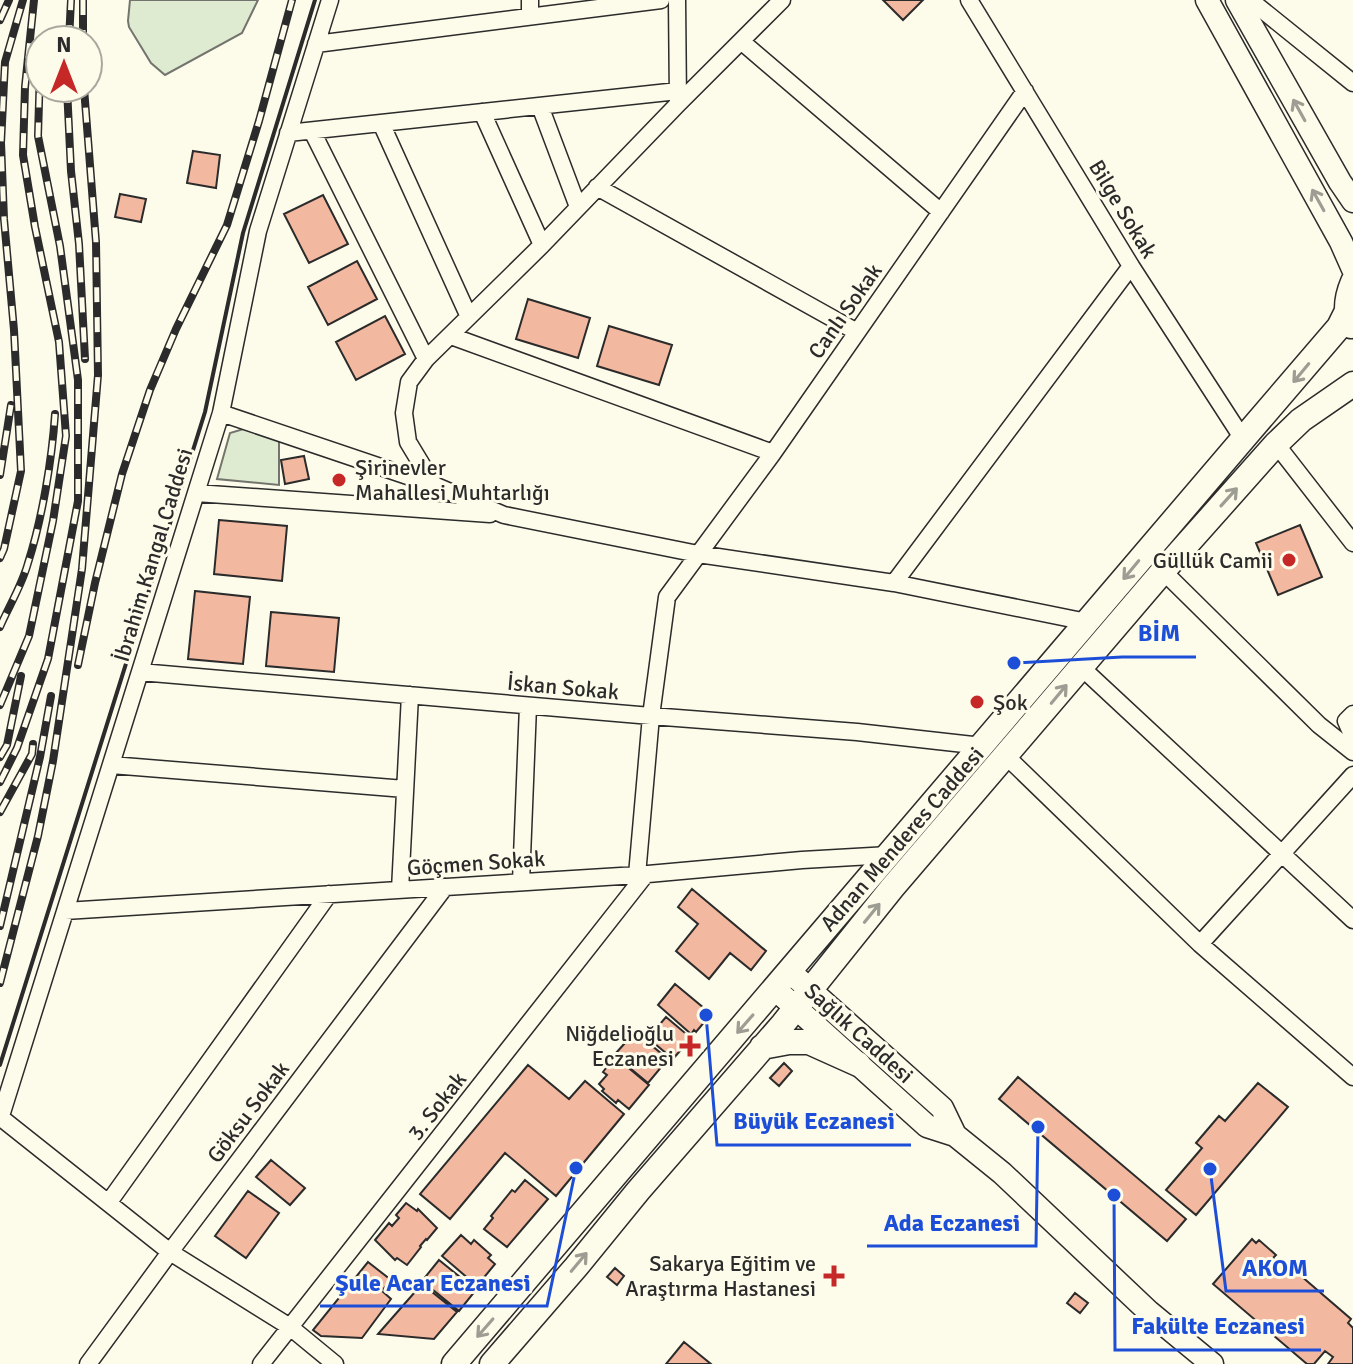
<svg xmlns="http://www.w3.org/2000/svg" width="1353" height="1364" font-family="Signika,sans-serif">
	<rect width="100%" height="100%" fill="#fdfbea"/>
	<path fill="#deebd1" stroke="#74746e" stroke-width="2" d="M130,0H258L242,33L165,75L151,63L129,27L128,21Z
		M250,427L279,439V485L217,479L230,433Z"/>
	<path fill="#f2b8a0" stroke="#2b2b2b" stroke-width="2" d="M883,0H923L903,20Z
		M193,151L220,155L216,188L187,183Z
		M120,194L146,199L141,222L115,217Z
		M323,195L348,244L309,263L284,214Z
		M357,261L377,299L328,325L308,287Z
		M528,299L590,318L578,358L516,339Z
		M385,316L405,354L356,380L336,342Z
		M609,326L672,345L659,385L597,366Z
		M304,456L309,479L285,484L281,460Z
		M219,520L287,526L282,581L214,574Z
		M1300,525L1322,577L1278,595L1256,543Z
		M195,591L250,597L243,664L188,659Z
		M271,612L339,618L334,672L266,666Z
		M692,889L766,951L751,970L730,953L709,979L676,951L698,924L678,907Z
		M675,984L711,1014L696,1032L694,1030L691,1034L658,1005Z
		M666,1017L691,1038L673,1059L648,1038Z
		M635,1032L668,1059L648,1083L619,1059L621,1057L616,1053Z
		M613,1059L617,1063L619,1060L649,1085L629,1109L618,1100L616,1103L602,1091L604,1089L599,1084L607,1075L603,1072Z
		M784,1063L792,1071L779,1086L770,1078Z
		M528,1065L569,1099L585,1081L624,1114L556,1196L505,1153L450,1219L420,1194Z
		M1018,1077L1186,1219L1167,1241L999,1099Z
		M1258,1083L1288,1107L1196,1215L1166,1190L1202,1148L1196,1143L1219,1116L1225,1121Z
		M271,1160L305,1188L290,1205L256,1177Z
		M525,1180L548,1199L507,1247L484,1229L493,1218L491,1216L512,1190L515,1192Z
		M248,1191L279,1213L246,1258L215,1236Z
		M406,1203L417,1211L418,1209L437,1228L427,1240L426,1239L420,1246L421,1247L407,1265L397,1258L395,1260L375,1240L389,1223L392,1226L399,1218L396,1215Z
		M461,1235L471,1244L474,1240L491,1255L488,1258L495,1264L477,1286L442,1256Z
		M1252,1239L1256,1243L1259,1240L1276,1255L1273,1258L1283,1267L1286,1263L1351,1319L1348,1323L1353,1328V1364H1328L1333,1357L1325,1351L1314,1364H1307L1213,1284Z
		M439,1260L476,1290L459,1311L422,1281Z
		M368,1262L391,1280L382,1291L391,1299L362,1338L321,1336L313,1330Z
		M615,1268L624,1276L617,1285L607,1277Z
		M422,1284L457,1312L434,1339L378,1334Z
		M1075,1293L1088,1303L1080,1313L1067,1303Z
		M684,1342L711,1364H666Z"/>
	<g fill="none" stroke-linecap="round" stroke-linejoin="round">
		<g stroke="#2b2b2b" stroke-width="19">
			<path id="minor" d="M530,0V16
				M677,0L678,102
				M969,0L1131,266L1243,439
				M1250,0L1353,83
				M741,41L941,212
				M316,44L661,0
				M540,106L578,207
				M482,112L542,245
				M381,123L469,317
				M312,131L426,359
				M288,133L678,91
				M597,187L857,332
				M451,336L773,453
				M221,413L434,485L504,515L698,554L894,583L1087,622
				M1276,444L1353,543
				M434,485L408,442L404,413L409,382L426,359L542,245L678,104L782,0
				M196,493L490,514
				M1163,571L1319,725L1353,752
				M894,583L1131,266
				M1081,667L1353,920
				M140,672L651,716L857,732L982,746
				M1353,714L1346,721L1353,737
				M1006,756L1200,944L1353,1077
				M111,765L405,789
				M637,875L651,716L667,597L773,453L1025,91
				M521,882L528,706
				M400,890L410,695
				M65,911L637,875L802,860L889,855
				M1200,944L1353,775
				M0,1117L170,1252L290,1327L335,1364
				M0,1119L221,413L258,231L330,0
				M109,1202L329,894
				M88,1364L170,1252L445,887
				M261,1364L646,874"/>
		</g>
		<g stroke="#2b2b2b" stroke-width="25">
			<path id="secondary" d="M1207,0L1341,242L1353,269
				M1237,0L1340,182L1353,201
				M789,971L942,1108L955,1135
				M775,989L927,1126L955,1135L1002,1173L1149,1312L1212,1364"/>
		</g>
		<g stroke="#2b2b2b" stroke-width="27">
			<path id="primary" d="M1351,326C1344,311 1347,296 1353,282
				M762,1047L789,1042H809L858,1064
				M454,1364L1243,439L1339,327L1347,311
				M492,1364L576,1267L638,1191L783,1024L892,888L1163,571L1276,444L1301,420L1353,384"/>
		</g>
		<use href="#minor" stroke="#fdfbea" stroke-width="16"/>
		<use href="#secondary" stroke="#fdfbea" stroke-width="22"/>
		<use href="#primary" stroke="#fdfbea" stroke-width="24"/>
		<g stroke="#2b2b2b" stroke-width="8">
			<path id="rail" d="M83,0V40
				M0,20L9,0
				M69,40L71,0
				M67,88L71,171L79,244L85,359
				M0,475L11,405
				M0,558L4,549L21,471L14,330L4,219L1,143L5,62L23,0
				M0,627C9,606 22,585 28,563C42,519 52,460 55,414
				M78,665L95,583L122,474L150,390L176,329L227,225L259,121L292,0
				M0,705L29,636L53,521L66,436L59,342L35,227L23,155L25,87L34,0
				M0,757L7,745L21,676
				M0,782L17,748L48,659L78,501V380L60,246L38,136L40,69
				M0,812L32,754L33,744
				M0,926L40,757L51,696
				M0,983L38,836L53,761L82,569L98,375L96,242L84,88"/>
		</g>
		<use href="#rail" stroke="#fdfbea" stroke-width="5" stroke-dasharray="15" stroke-linecap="butt"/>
		<path stroke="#2b2b2b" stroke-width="4" d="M0,1065L205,412L243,233L315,0"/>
	</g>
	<defs><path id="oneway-shaft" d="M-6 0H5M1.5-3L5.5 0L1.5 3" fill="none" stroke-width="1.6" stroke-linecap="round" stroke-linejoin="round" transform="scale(2)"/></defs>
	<g stroke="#9e9d94">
		<use href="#oneway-shaft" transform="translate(1299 110) rotate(-119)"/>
		<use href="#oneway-shaft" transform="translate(1318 200) rotate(-119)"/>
		<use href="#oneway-shaft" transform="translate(1301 373) rotate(130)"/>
		<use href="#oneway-shaft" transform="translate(1229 497) rotate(-48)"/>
		<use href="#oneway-shaft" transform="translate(1131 570) rotate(130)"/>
		<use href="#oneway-shaft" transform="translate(1059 694) rotate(-50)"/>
		<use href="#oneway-shaft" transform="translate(872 913) rotate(-51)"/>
		<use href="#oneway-shaft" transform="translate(745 1024) rotate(131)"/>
		<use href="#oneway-shaft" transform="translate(579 1262) rotate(-50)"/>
		<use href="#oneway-shaft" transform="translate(485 1328) rotate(131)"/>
	</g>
	<g fill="#c62828" stroke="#fdfbea" stroke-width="3">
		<circle cx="339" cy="480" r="8"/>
		<circle cx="1289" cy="560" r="8"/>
		<circle cx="977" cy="702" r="8"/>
		<path d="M686 1034h8v8h8v8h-8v8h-8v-8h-8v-8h8z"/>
		<path d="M830 1264h8v8h8v8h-8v8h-8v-8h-8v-8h8z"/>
	</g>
	<g text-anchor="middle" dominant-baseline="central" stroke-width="6" stroke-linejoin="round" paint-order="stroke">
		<g font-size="22" fill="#2b2b2b" stroke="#fdfbea">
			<text transform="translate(1123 209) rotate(59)">Bilge Sokak</text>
			<text transform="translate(845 311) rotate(-55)">Canlı Sokak</text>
			<text transform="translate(153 555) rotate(-73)">İbrahim Kangal Caddesi</text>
			<text transform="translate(563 687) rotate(5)">İskan Sokak</text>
			<text transform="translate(902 839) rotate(-49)">Adnan Menderes Caddesi</text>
			<text transform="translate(476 863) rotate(-4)">Göçmen Sokak</text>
			<text transform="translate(859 1033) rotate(42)">Sağlık Caddesi</text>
			<text transform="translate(437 1106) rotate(-52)">3. Sokak</text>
			<text transform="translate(248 1112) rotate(-53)">Göksu Sokak</text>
		</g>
		<g font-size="22" fill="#2b2b2b" stroke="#fdfbea" text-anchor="end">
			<text x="355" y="467" text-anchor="start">Şirinevler<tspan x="355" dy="25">Mahallesi Muhtarlığı</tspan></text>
			<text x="1273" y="560">Güllük Camii</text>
			<text x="993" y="702" text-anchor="start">Şok</text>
			<text x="674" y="1033">Niğdelioğlu<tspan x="674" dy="25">Eczanesi</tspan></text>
			<text x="816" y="1263">Sakarya Eğitim ve<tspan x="816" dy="25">Araştırma Hastanesi</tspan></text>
		</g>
	</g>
	<path fill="none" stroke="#1d4ed8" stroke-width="3" d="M1014 663L1122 657H1196M706 1015L717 1145H911M1038 1127L1036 1246H867M1210 1169L1226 1291H1324M576 1168L547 1306H320M1114 1195L1115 1350H1321"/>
	<g fill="#1d4ed8" stroke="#fdfbea" stroke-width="3">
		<circle cx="1014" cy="663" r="8"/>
		<circle cx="706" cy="1015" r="8"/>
		<circle cx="1038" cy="1127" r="8"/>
		<circle cx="1210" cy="1169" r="8"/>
		<circle cx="576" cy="1168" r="8"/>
		<circle cx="1114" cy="1195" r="8"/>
	</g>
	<g font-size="24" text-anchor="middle" font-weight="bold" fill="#1d4ed8" stroke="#fdfbea" stroke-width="6" stroke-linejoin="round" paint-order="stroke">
		<text x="1159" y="641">BİM</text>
		<text x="814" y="1129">Büyük Eczanesi</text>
		<text x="952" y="1231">Ada Eczanesi</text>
		<text x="1275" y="1276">AKOM</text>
		<text x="433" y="1291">Şule Acar Eczanesi</text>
		<text x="1218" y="1334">Fakülte Eczanesi</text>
	</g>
	<g transform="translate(64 64)"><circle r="38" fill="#fdfbea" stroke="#a9a89e" stroke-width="2"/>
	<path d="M0-6L14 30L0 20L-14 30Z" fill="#c62828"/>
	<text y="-12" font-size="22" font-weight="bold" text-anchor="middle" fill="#2b2b2b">N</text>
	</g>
</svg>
